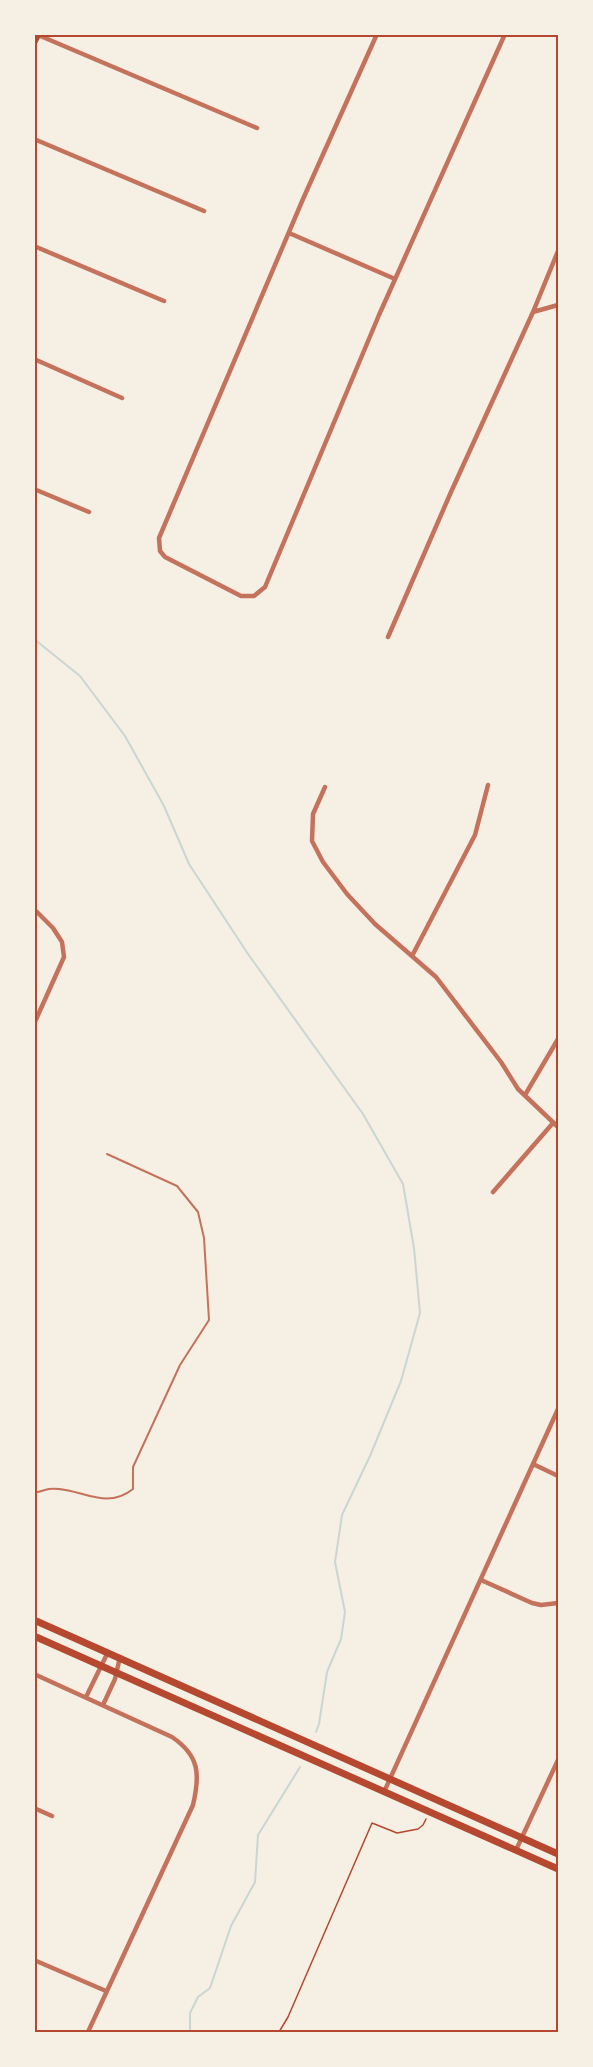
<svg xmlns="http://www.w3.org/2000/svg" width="593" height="2067" font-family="Poppins,sans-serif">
	<rect width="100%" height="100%" fill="#f6efe4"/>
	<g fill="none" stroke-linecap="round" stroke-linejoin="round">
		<path stroke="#c9d6d2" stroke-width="2" d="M34,639L80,676L125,736L164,806L189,864L248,954L363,1114L403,1184L414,1248L420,1313L401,1381L370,1456L342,1515L335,1562L345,1612L341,1639L327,1672L319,1724L316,1732
			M190,2032V2013L198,1997L210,1988L231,1926L255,1882L258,1835L300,1767"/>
		<path stroke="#b5482f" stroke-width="1.5" d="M279,2032L288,2017L372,1823L397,1833L418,1829L423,1825L426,1819"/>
		<path stroke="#c5725c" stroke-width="2" d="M34,1493C39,1492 44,1490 49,1489C79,1486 104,1512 133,1489V1467L180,1365L209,1320L204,1238L198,1212L177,1186L107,1154"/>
		<path stroke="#c5725c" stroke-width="4.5" d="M377,34L303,199L159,538L160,551L165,557L241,596H254L265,587L379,315L505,34
			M38,35L257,128
			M34,139L204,211
			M289,233L395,279
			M34,246L164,301
			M533,312L558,305
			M34,359L122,398
			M34,489L89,512
			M388,637L451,492L533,312L558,251
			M325,787L313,814L312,841L323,862L347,894L375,924L436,977L501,1062L518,1089L558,1127
			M34,909L53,928L62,942L64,957L34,1024
			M412,956L475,835L488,785
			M525,1095L558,1039
			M493,1192L553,1123
			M533,1464L558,1476
			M481,1580L532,1603L541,1605L558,1603
			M34,1674L172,1737C200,1756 200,1775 193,1805L88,2032
			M86,1697L108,1652
			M103,1705L115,1679L120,1657
			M384,1792L558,1409
			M34,1808L52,1816
			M516,1850L558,1760
			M34,1960L106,1991"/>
		<path stroke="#b5482f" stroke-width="7" d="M34,42L38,34
			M34,1620L558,1854
			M34,1636L558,1869"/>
	</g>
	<rect width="593" height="2067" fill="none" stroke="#f6efe4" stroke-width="72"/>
	<rect x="36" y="36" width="521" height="1995" fill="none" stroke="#b5482f" stroke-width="2"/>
</svg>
